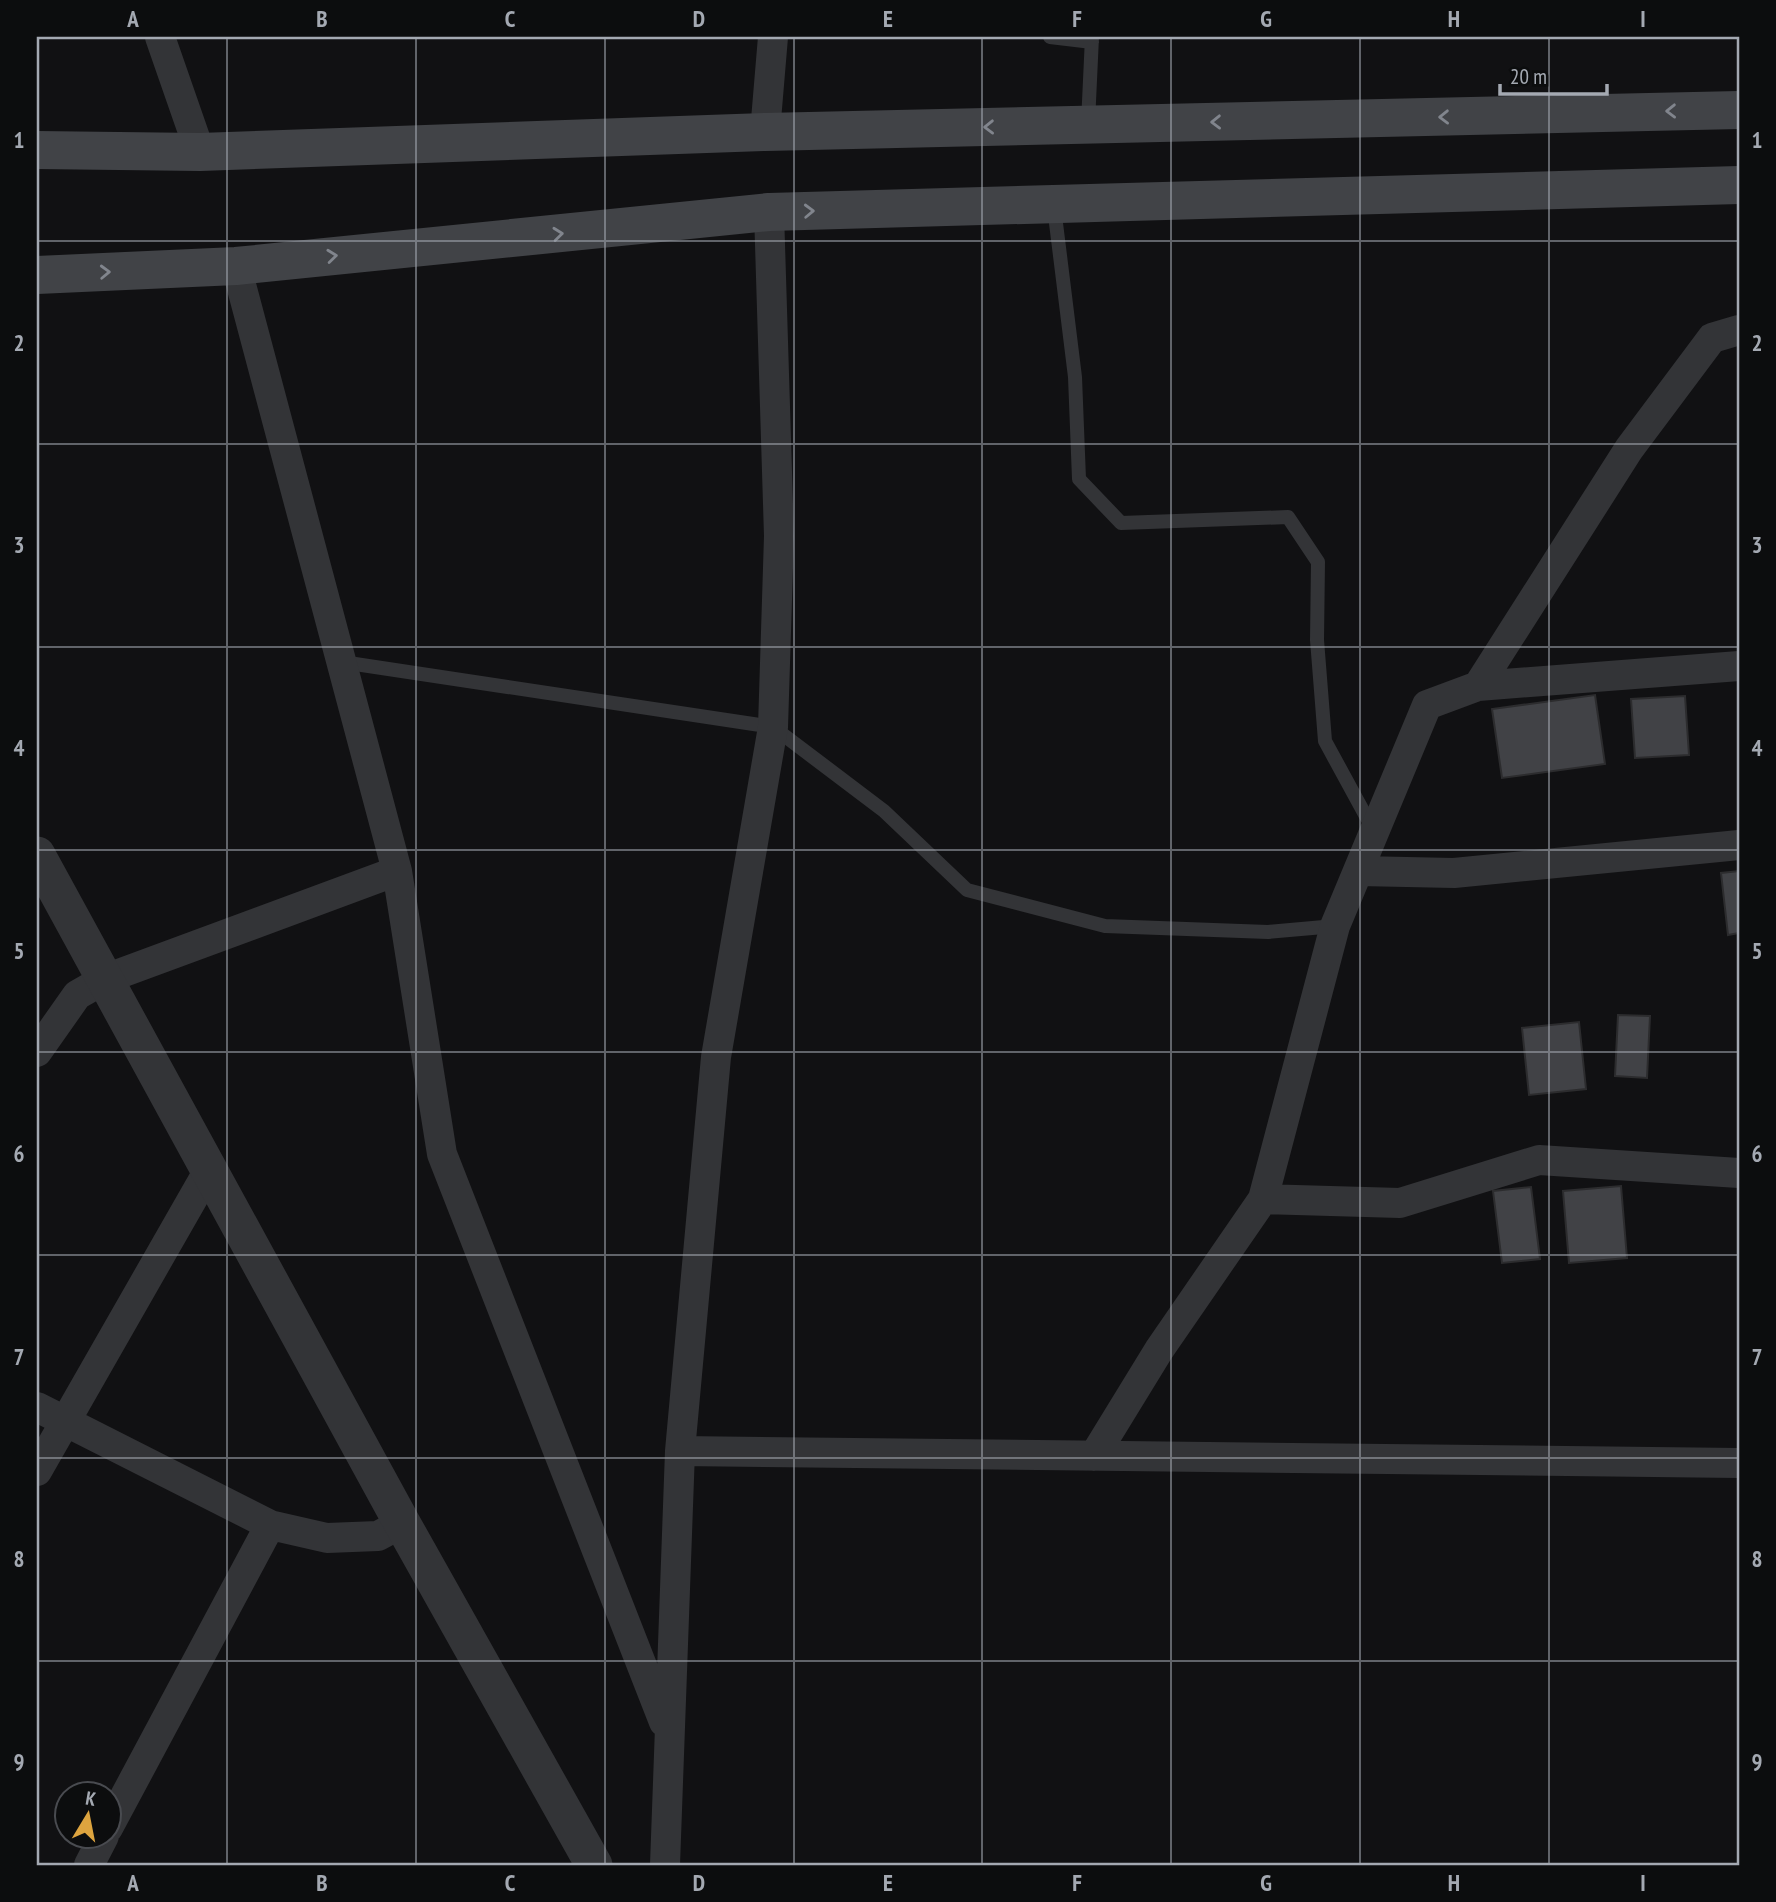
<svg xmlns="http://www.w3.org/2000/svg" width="1776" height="1902" font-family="'PT Sans Narrow',sans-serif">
	<rect width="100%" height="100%" fill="#111113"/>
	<path fill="#414246" stroke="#2c2c2e" stroke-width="2" d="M1595,695L1605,764L1502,778L1492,709Z
		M1685,696L1689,755L1635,758L1631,699Z
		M1739,871V933L1728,935L1721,873Z
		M1618,1015L1650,1016L1647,1078L1615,1076Z
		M1579,1022L1586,1089L1529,1095L1522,1028Z
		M1621,1186L1627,1258L1569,1263L1563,1191Z
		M1531,1187L1540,1259L1502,1263L1493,1191Z"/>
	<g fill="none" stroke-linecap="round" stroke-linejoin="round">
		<path stroke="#333437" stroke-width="14" d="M1050,37L1092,42
			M1088,123L1092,37
			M1054,207L1075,377L1079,479L1121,523L1288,517L1318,562L1317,640L1325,741L1374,831
			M342,662L773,727L884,811L967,890L1105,926L1268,932L1335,926"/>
		<path stroke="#333437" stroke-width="30" d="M160,37L200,152
			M765,132L773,37
			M236,266L397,871L442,1154L664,1722
			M1478,686L1629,449L1712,338L1739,330
			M1359,871L1454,873L1739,845
			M37,1052L77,995L105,979L397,871
			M1263,1199L1400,1203L1539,1160L1739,1173
			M37,1407L270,1525
			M680,1451L1739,1463
			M1094,1456L1159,1350L1263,1199L1335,926L1427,705L1478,686L1739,666
			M37,1471L209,1170
			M108,1828L270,1525L327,1538L378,1536L402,1523
			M89,1865L104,1836
			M665,1865L680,1451L716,1057L773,727L779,536L769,212"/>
		<path stroke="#333437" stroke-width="37" d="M37,855L402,1523L594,1865"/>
		<path stroke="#414347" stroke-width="38" d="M37,150L200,152L765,132L1739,110
			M37,275L236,266L769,212L1739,185"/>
	</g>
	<defs><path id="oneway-chevron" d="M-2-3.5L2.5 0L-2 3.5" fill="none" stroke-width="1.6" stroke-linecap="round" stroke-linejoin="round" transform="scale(1.75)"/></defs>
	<g stroke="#81858d">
		<use href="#oneway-chevron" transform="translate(1671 111) rotate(179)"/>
		<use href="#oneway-chevron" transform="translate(1444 117) rotate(179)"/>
		<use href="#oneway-chevron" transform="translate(1216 122) rotate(179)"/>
		<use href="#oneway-chevron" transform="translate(989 127) rotate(179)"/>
		<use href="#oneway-chevron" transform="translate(809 211) rotate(-2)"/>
		<use href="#oneway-chevron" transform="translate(558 234) rotate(-6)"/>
		<use href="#oneway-chevron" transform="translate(332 256) rotate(-6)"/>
		<use href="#oneway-chevron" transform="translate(105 272) rotate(-2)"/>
	</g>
	<path fill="none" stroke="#a4a9b2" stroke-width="2" stroke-opacity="0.55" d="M227,37V1865M416,37V1865M605,37V1865M794,37V1865M982,37V1865M1171,37V1865M1360,37V1865M1549,37V1865M37,241H1739M37,444H1739M37,647H1739M37,850H1739M37,1052H1739M37,1255H1739M37,1458H1739M37,1661H1739"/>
	<rect width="1776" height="1902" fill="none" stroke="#0c0d0e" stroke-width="77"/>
	<g transform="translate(88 1815) rotate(10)"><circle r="33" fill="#0c0d0e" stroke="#494b50" stroke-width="2"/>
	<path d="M0-5L12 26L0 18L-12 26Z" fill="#dda43f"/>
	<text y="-10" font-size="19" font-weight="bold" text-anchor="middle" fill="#a4a9b2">K</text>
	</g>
	<path d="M1500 84v10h107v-10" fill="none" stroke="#a4a9b2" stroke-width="3.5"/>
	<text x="1510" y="84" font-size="21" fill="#a4a9b2" stroke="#0c0d0e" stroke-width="5" paint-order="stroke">20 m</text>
	<rect x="38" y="38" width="1700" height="1826" fill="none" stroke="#a4a9b2" stroke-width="2.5"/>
	<g font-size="23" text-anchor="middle" font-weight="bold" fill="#a4a9b2">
		<text x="133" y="27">A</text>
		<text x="322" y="27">B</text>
		<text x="510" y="27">C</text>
		<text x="699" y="27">D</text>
		<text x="888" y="27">E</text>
		<text x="1077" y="27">F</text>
		<text x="1266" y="27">G</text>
		<text x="1454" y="27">H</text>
		<text x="1643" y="27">I</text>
		<text x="19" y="148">1</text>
		<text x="1757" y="148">1</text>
		<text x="19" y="351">2</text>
		<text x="1757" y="351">2</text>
		<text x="19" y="553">3</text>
		<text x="1757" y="553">3</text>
		<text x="19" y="756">4</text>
		<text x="1757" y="756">4</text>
		<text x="19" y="959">5</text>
		<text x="1757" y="959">5</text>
		<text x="19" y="1162">6</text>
		<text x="1757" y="1162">6</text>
		<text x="19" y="1365">7</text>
		<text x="1757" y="1365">7</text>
		<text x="19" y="1567">8</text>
		<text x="1757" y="1567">8</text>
		<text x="19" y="1770">9</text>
		<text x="1757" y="1770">9</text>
		<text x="133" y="1891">A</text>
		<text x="322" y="1891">B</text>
		<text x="510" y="1891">C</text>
		<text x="699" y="1891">D</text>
		<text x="888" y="1891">E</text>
		<text x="1077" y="1891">F</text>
		<text x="1266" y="1891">G</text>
		<text x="1454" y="1891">H</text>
		<text x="1643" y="1891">I</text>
	</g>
</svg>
